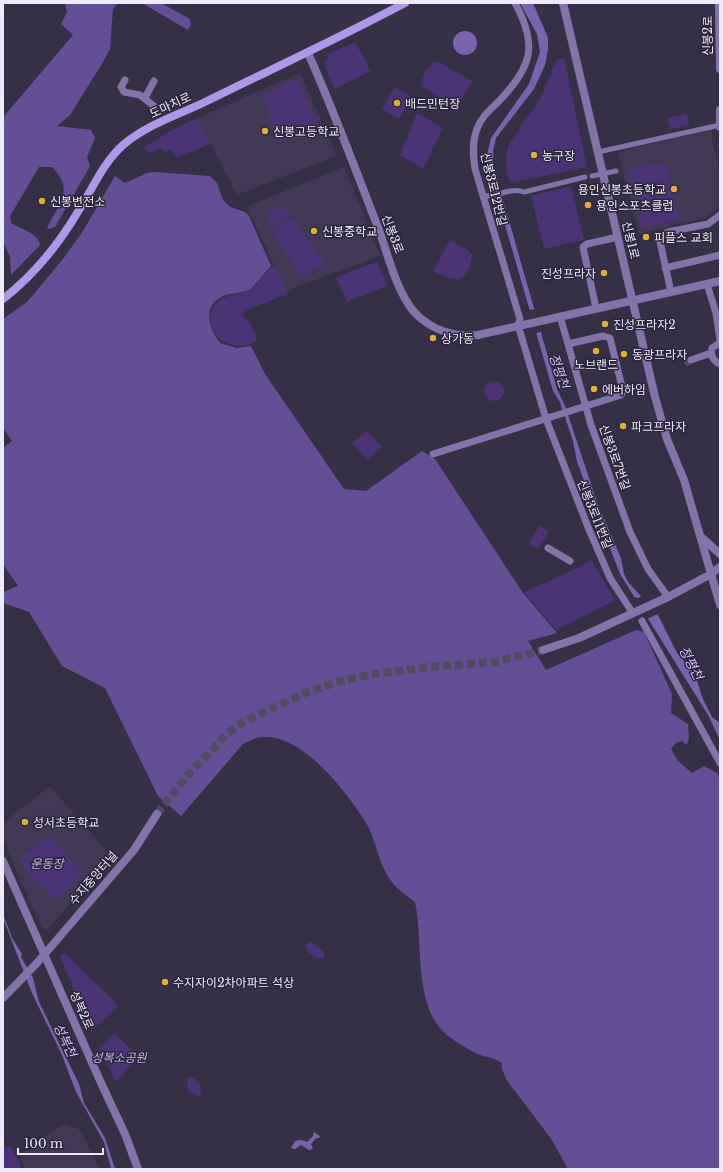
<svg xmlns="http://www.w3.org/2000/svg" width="723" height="1172" font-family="'Libre Baskerville','Noto Sans KR',serif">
	<rect width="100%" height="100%" fill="#363047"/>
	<path fill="#403854" d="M300,73L337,156L237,195L197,118Z
		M712,128V143L720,170V207L706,217L639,234L618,152Z
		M344,167L380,256L286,291L247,206Z
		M50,786L112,857L47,930L42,928L3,840V823Z
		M64,1124L81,1130L100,1169H25L19,1153L20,1152L33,1149L50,1132Z"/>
	<path fill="#493375" d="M355,42L371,71L335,89L324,65L328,54Z
		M564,58L587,167L510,183C506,169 504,158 509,144L541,97L557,59Z
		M433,62H439L472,81L457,107L421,86L425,71Z
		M297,78L319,126L279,143L262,95Z
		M395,87L412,97L399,119L382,109Z
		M417,113L443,128L423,169L400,155Z
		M687,114L689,125L670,129L667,118Z
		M197,118L211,144L176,158L171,150L165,152L161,148L148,153L144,147L167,133Z
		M666,163L679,219L642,228L628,169Z
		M571,186L584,240L544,249L531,196Z
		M282,205L291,217L272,228L265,215Z
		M293,217L325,263L302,278L271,231Z
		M450,240L468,250L472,255C468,285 455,283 433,271Z
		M377,262L387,286L347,302L336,277Z
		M274,265L288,294L248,309L243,314L244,318L250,321L257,341C221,361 194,316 222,299C231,293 243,294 252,289L256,283Z
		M484 391a10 10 0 1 1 20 0a10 10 0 1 1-20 0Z
		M367,431L382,447L368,460L352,443Z
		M539,526L549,531L539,549L529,544Z
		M591,560L615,600L556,630L524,592L578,568Z
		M49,834L83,874L55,900L30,876L19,860Z
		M311,942L323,951L324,959L316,958L307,951L309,948L305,945Z
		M64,952L119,1006L93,1029L90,1028L60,956Z
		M114,1033L139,1057L116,1082L99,1048Z
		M191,1076L200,1084L201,1097L191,1094L188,1091L187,1079Z
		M7,1146L12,1147L14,1154L19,1160L20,1169H7L3,1167V1149Z"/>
	<path fill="#644e96" d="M65,3H118L113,9L110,49L103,62L70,115L57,126L91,130L95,138L87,157L90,166L55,227L50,229L47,228C59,203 75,190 52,167H39L10,216L11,223C21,229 38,233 40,245L11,275L10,257L3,241V121L5,115L73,35L61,24L67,12Z
		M142,3H161L190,19L191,25L188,30Z
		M154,172L210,176L217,183L223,200L230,207L245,212L249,216L271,266C268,269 252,288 251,289C243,293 234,293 226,295C201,304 208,327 220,343L237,348L251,346L265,374L344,489L366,491L422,451L435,459L523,593L557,633L528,641L546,670L636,630L644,632L672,694L671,713L688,724L689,737L687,745L681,741L676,743L671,749L678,761L692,773L704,766L717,773L720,778V1169H568L552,1140L506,1079L502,1069V1063C496,1058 485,1057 477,1054C467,1049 457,1042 448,1036C412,1007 424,943 415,902C407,896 398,890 392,882C378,865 377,840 365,821C346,792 303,734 263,737C256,737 249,741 243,744L181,816L158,796L105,688L62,666L29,612L3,603V592L18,586L3,564V448L12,441L3,428V319L27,302L63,259L83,231L115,176L125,183L147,173Z"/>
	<path fill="#7963ae" d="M520,3H533L548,38V49L545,65L534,89L496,138L493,151L494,168L557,389L565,406L598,505L621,558L624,574L628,582L658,615L677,653L690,668L696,678L703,699L712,717L720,723V740L708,715L620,574L577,462L573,441L560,402L553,391L488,166L487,155L491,138L529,84L540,52L537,34Z
		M453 43a12 12 0 1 1 24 0a12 12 0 1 1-24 0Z
		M3,914L12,938L22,954L21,957L33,978L39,1002L79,1084L84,1103L105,1138L115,1169L111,1168L104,1142L76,1092L62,1055L32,993L3,918Z
		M314,1132L321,1137L315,1139L311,1144L313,1149L309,1150L301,1145L295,1149L291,1148L295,1141L301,1140L307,1142L313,1136Z"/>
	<path fill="#363047" d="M537,309L543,331L534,334L528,310Z
		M644,595L660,613L647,619L631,596L638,598Z"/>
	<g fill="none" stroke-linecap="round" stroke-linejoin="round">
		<path stroke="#514c62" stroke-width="7" stroke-dasharray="7 3.5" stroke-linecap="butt" d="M685,364L691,360"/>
		<path stroke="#514c62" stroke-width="8" stroke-dasharray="8 4" stroke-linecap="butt" d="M157,814L187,776L227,734L245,721L305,693L337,682L369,675L429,667L494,662L543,650"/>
		<path stroke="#8274a8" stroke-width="5" d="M598,152L720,125
			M483,196C498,197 510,187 524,192L585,177"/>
		<path stroke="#8274a8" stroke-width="7" d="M515,3C538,45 532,67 499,101C490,110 481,117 477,129C472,142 473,155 475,169L520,319L518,325L546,419L588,527L610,578L632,612
			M125,80L121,87L124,92L140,95L155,107
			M145,98L154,81
			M665,268L720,255
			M707,284L716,313L720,340
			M671,292L659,237L668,232L708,224L720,215
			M596,308L583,247L587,244L618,237
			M560,316L591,425L630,532L648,569L668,597
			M720,343L712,348C710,356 713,361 720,364
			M691,360L711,353
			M433,454L621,395L623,391L610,338L603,336L568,344
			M548,548L570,561
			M642,621L720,763"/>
		<path stroke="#8274a8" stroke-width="8" d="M563,3L655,397L667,439L684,480L720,605
			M719,3L720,69
			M308,53C334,111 356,171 379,230C388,255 397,293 415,313C433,331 453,337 478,335L720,281
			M720,110V127
			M700,536L720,554
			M543,650L579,638L668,597L711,574L720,567
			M3,861L101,1083L125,1134L138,1169
			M3,998L37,963L134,850L157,814"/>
		<path stroke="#ae97e9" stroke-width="8" d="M3,299C34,275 59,244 79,210C93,188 103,163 123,145C146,125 178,115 205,102C272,69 339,38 405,3"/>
		<path stroke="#8274a8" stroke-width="5" d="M592,176L616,171"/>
	</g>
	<g fill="#e0b034" stroke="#2c263c" stroke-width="1.5">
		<circle cx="397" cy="103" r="4"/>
		<circle cx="265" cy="131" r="4"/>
		<circle cx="534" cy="155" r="4"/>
		<circle cx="674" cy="189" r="4"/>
		<circle cx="42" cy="201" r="4"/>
		<circle cx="588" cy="205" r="4"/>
		<circle cx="314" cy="231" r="4"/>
		<circle cx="646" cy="237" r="4"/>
		<circle cx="604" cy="273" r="4"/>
		<circle cx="605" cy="324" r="4"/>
		<circle cx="433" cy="338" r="4"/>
		<circle cx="596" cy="351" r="4"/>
		<circle cx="624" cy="354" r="4"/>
		<circle cx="594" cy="389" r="4"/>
		<circle cx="623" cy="426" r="4"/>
		<circle cx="25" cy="822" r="4"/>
		<circle cx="165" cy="982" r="4"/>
	</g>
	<g text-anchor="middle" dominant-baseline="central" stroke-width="3" stroke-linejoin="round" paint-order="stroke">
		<g font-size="12" fill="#edeaf9" stroke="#2c263c">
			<text transform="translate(707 36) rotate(-90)">신봉2로</text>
			<text transform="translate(170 105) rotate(-25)">도마치로</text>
			<text transform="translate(494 189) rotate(76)">신봉3로12번길</text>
			<text transform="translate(393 234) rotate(69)">신봉3로</text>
			<text transform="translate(631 240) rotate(77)">신봉1로</text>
			<text transform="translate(615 457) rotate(70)">신봉3로7번길</text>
			<text transform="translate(595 514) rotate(68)">신봉3로11번길</text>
			<text transform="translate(93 878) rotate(-49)">수지중앙터널</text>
			<text transform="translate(82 1010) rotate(66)">성복2로</text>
		</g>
		<g font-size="12" fill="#edeaf9" stroke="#2c263c" text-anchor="start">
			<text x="405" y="103">배드민턴장</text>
			<text x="273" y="131">신봉고등학교</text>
			<text x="542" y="155">농구장</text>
			<text x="666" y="189" text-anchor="end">용인신봉초등학교</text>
			<text x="50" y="201">신봉변전소</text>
			<text x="596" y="205">용인스포츠클럽</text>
			<text x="322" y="231">신봉중학교</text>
			<text x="654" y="237">피플스 교회</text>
			<text x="596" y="273" text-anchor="end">진성프라자</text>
			<text x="613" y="324">진성프라자2</text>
			<text x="441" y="338">상가동</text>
			<text x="632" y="354">동광프라자</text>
			<text x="596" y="364" text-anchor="middle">노브랜드</text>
			<text x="602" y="389">에버하임</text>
			<text x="631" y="426">파크프라자</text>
			<text x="33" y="822">성서초등학교</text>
			<text x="173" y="982">수지자이2차아파트 석상</text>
		</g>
		<g font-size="12" font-style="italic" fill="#c3b4f1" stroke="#2c263c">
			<text x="47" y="863">운동장</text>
			<text x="119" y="1057">성복소공원</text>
		</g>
		<g font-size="13" font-style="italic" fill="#cfc0fe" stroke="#2c263c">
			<text transform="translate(559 371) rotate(71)">정평천</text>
			<text transform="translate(691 663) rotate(63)">정평천</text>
			<text transform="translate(65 1040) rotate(65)">성복천</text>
		</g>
	</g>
	<rect width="723" height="1172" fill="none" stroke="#edeaf9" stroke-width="8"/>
	<path d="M18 1148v6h85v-6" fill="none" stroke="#edeaf9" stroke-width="2"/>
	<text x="24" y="1148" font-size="12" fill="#edeaf9" stroke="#2c263c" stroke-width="3" paint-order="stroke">100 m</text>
</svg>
